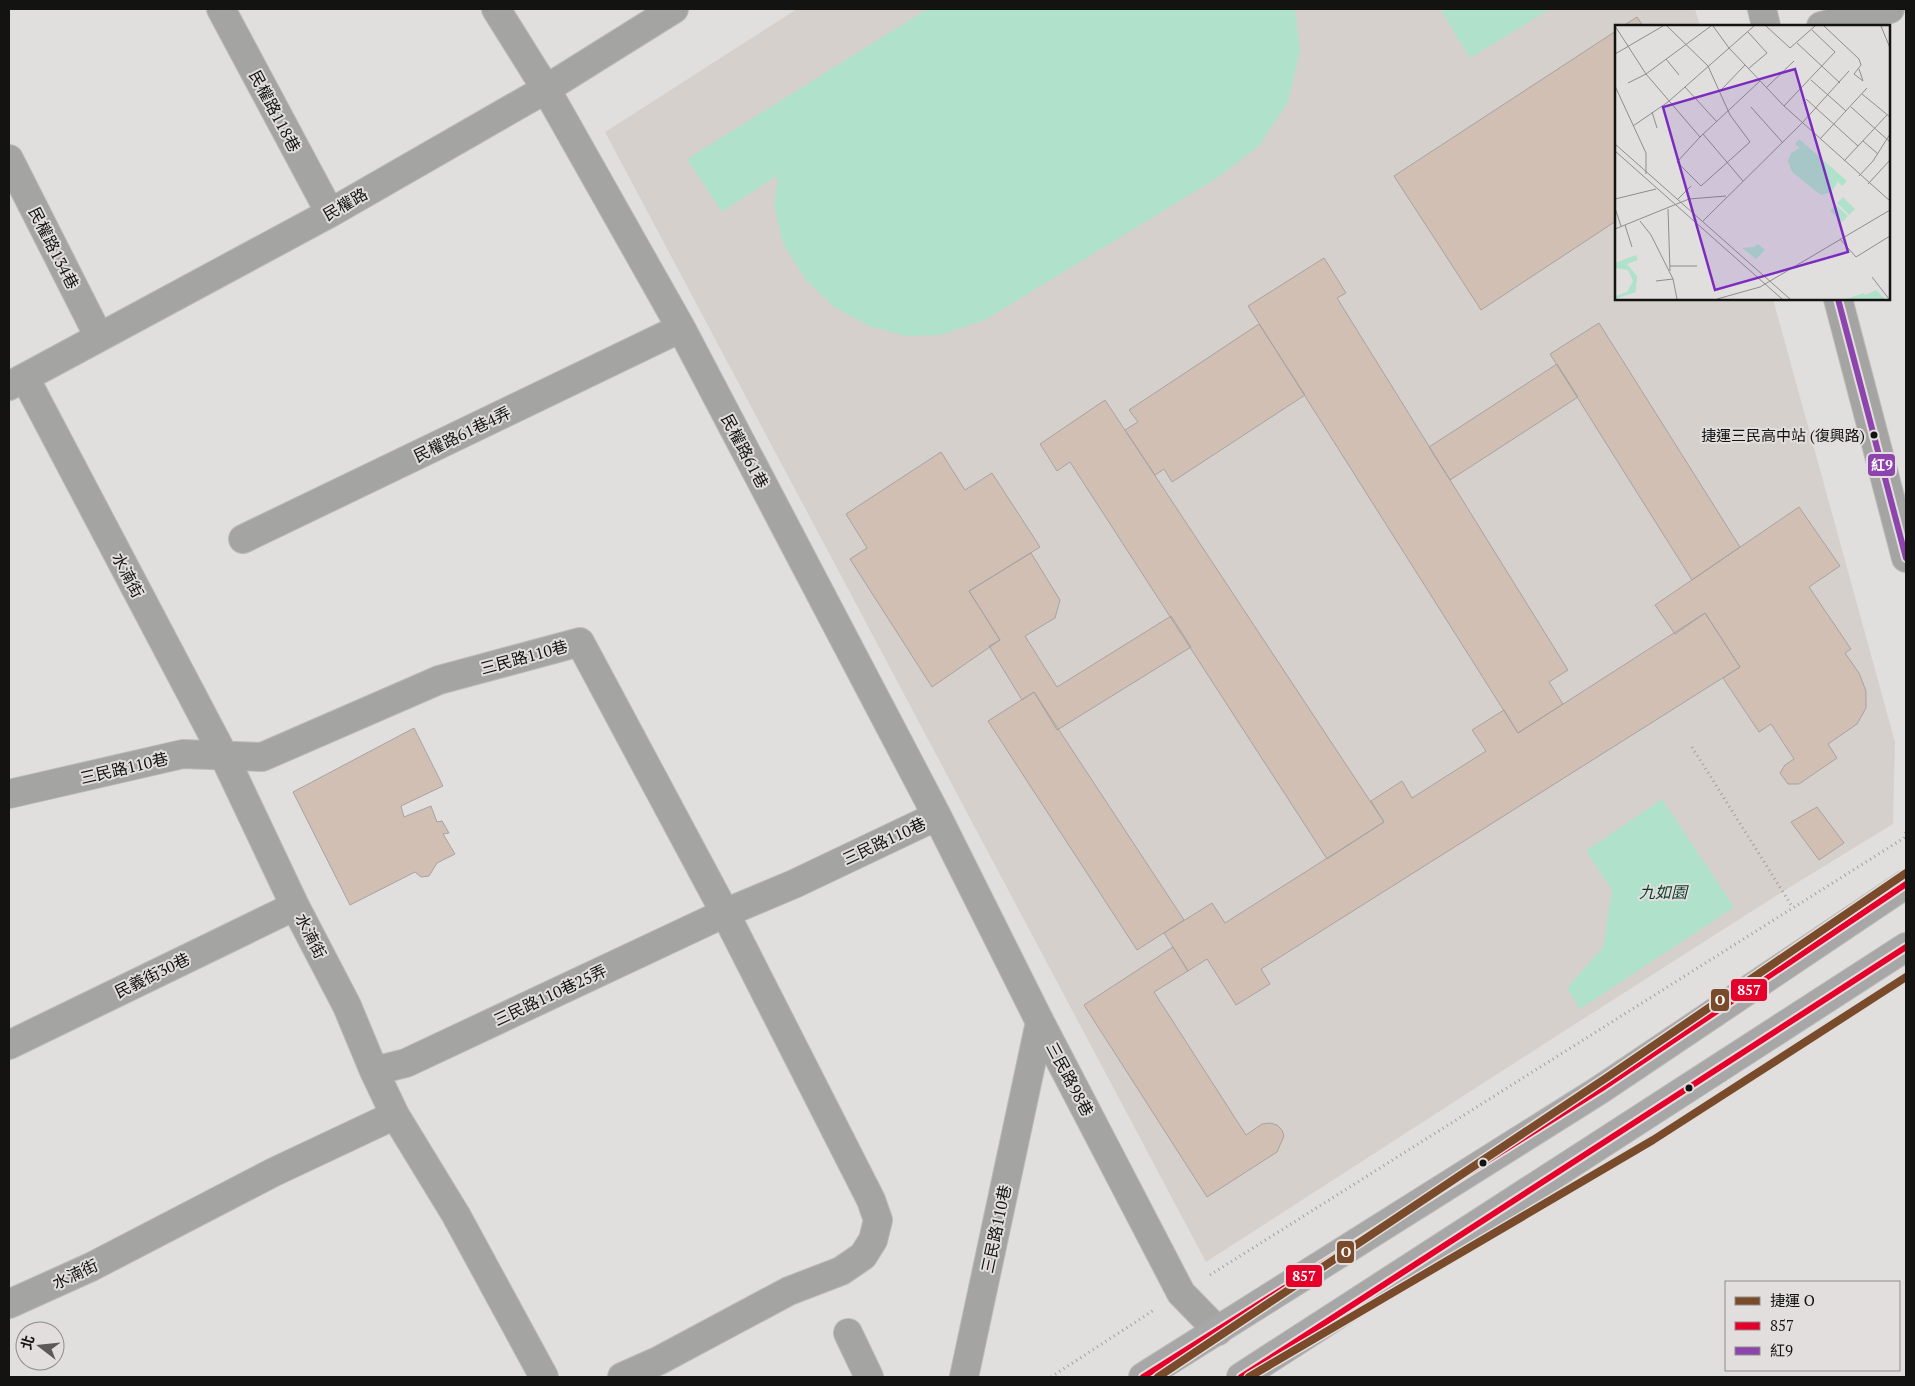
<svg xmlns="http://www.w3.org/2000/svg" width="1915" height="1386" font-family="'PT Serif','Noto Sans TC',serif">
	<rect width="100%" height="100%" fill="#e0dfde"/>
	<path fill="#d6d0cc" d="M797,9H1695L1700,26H1616V299H1773L1895,742L1893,824L1782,892L1544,1044L1206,1262L605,132Z"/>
	<path fill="#b0e1ca" d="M927,9H1295L1300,51L1288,102L1259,146L1217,178L985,320L940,335L906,336L869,326L834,307L805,279L783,243L774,205L778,175L722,212L687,159Z
		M1440,9H1550L1470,58Z
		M1662,799L1734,907L1580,1009L1567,988L1603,947L1612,890L1586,851Z"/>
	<path fill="#d0bfb2" stroke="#a5a4a3" d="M1637,17L1643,26H1623Z
		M1616,31V221L1481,310L1394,176Z
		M1324,258L1346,293L1337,298L1568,670L1549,682L1563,704L1518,733L1248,306Z
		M1599,323L1740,547L1692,580L1550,354Z
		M1259,324L1305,395L1172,482L1164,469L1155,475L1125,430L1138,422L1129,410Z
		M1557,364L1578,397L1450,480L1429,447Z
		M1105,400L1384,822L1327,859L1070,462L1057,471L1040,444Z
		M941,452L965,490L992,473L1040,547L969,591L1000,640L932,687L850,559L867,548L846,514Z
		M1799,507L1840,566L1809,587L1851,649L1845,653L1859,673L1866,691V708L1857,724L1828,744L1837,758L1799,784H1788L1780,773L1785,765L1794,759L1771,724L1759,732L1723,678L1740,667L1705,613L1675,634L1655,605Z
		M1031,553L1060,600L1055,618L1025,636L1057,687L1171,616L1191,647L1057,730L1034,692L1022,700L989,646L1000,640L969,591Z
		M1705,613L1740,667L1261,969L1270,984L1236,1005L1207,959L1188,971L1164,933L1212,903L1225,923L1384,822L1371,801L1402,781L1412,798L1486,751L1472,730L1504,710L1518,733Z
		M1034,692L1184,920L1137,950L988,721Z
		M414,728L443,786L401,806L404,817L431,806L437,822L442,821L449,833L443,834L455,854L437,863L429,876L421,877L415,872L350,905L293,792Z
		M1817,807L1844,843L1819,860L1791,822Z
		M1173,947L1188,971L1154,992L1246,1135L1262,1124L1270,1123L1277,1125L1282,1130L1284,1136L1277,1152L1207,1197L1084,1005Z"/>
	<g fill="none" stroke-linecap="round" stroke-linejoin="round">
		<g stroke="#bbbab9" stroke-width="30">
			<path id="minor" d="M221,9L330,213
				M496,9L546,89L681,328L937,816L1040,1022L1181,1293L1218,1331
				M1762,9L1766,26
				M1821,26L1890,9
				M9,159L99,337
				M1838,299L1906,558
				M9,386L330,213L546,89L674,9
				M243,539L681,328
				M9,794L183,754L262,757L439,680L580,642L725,913L871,1200L878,1220L873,1240L863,1256L841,1271L789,1291L658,1361L622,1377
				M9,1045L295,906
				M374,1071L406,1063L725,913L794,884L937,816
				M395,1115L456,1215L544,1377
				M9,1304L91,1267L274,1172L395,1115L374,1071L347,1006L295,906L224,756L25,378
				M848,1333L869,1377
				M964,1377L1040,1022"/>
		</g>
		<g stroke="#bbbab9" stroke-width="30">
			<path id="major" d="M1143,1377L1601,1089L1906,884
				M1241,1377L1906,947"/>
		</g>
		<path stroke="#9f9f9f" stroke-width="3" stroke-dasharray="1 4" stroke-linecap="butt" d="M1692,747L1793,908
			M1210,1275L1904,838L1906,832
			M1051,1377L1154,1310"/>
		<use href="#minor" stroke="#a4a4a3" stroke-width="28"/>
		<use href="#major" stroke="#a7a7a7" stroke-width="28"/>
		<g stroke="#e1dedd" stroke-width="10">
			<path id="bus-1" d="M1143,1377L1601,1089L1906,884
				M1241,1377L1906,947"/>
		</g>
		<g stroke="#e1dedd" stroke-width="10">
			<path id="bus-2" d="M1838,299L1906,558"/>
		</g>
		<use href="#bus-1" stroke="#e4002b" stroke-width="6"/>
		<use href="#bus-2" stroke="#8e44ad" stroke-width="6"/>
		<g stroke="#e1dedd" stroke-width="11">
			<path id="metro-1" d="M1158,1377L1609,1076L1906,873
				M1249,1377L1653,1140L1906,977"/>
		</g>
		<use href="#metro-1" stroke="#7a4b2a" stroke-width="8"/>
	</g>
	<g fill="#131312" stroke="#e1dedd" stroke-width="2">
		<circle cx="1874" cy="435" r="4.5"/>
		<circle cx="1689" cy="1088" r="4.5"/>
		<circle cx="1483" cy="1163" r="4.5"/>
	</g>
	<g text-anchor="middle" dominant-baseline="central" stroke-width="4" stroke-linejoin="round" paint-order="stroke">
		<g font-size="15" fill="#131312" stroke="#e1dedd" text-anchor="end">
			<text x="1865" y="435">捷運三民高中站 (復興路)</text>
		</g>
		<g font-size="16" fill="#131312" stroke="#e1dedd">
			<text transform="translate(275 111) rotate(62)">民權路118巷</text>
			<text transform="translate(345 204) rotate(-30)">民權路</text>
			<text transform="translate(54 248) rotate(63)">民權路134巷</text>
			<text transform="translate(462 434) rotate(-26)">民權路61巷4弄</text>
			<text transform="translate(745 451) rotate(62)">民權路61巷</text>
			<text transform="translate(128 575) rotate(62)">水湳街</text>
			<text transform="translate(524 657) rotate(-15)">三民路110巷</text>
			<text transform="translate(124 768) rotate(-13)">三民路110巷</text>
			<text transform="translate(884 841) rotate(-25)">三民路110巷</text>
			<text transform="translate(311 936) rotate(63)">水湳街</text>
			<text transform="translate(152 975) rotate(-26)">民義街30巷</text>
			<text transform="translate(550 995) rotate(-25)">三民路110巷25弄</text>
			<text transform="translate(1070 1079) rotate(62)">三民路98巷</text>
			<text transform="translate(996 1229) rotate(-78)">三民路110巷</text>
			<text transform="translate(75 1274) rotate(-25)">水湳街</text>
		</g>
		<g font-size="16" font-style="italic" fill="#083c29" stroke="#e1dedd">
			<text x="1663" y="892">九如園</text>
		</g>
	</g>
	<g transform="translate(1615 25)">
		<rect width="275" height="275" fill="#e0dfde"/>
		<path d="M184,114L232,156L227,161L223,157L216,167L206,170L177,147L173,136L176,128L185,123L180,119ZM228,172L240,184L234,190L222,178ZM221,180L233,191L227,197L215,186ZM143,219L150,225L141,234L127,223L139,222ZM21,230L23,235L12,239L22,251L21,267L0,274V271L12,267L18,256L13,245L0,243V238ZM261,265L270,274H231L249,268L250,270Z" fill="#b0e1ca"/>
		<path fill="none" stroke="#8e8d8c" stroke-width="1" d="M0,1L31,49L85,112L145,56M52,1L93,41L115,90L135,117L86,161L62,137L85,112M98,1L114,23L169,81L275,176M151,1L175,23L200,1M209,1L244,34L246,40L239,49L248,56L244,44M266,1L275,23M133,7L152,28L133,44M182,18L225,58M0,29L48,1M51,34L64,50M196,55L231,86M13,58L31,49L96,1M0,61L31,128V149M70,62L102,97M151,63L179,36M105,66L130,40M247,69L275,92M191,74L243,121M169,81L220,27L197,5M136,82L168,118M236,82L275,117M37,87L42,103M18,101L53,77L139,1M88,109L128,156M205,114L252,63M248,116L263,129M0,119L175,274M0,126L167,274M229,136L272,90M244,151L258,136L275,109M253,159L275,135M0,174L41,164M62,175L76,161M0,183L6,201M53,184L55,246M25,196L36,210L58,254L62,274M87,197L187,98L234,46M10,200L17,222M0,204L74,174L111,171M225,214L241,232L275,211M55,241H82M257,252L274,274M41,256L58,254M102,274L145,262L275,185"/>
		<path fill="#7b2cbf" fill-opacity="0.15" stroke="#7b2cbf" stroke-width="2.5" d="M180,44L233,227L100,265L48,82Z"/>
		<rect width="275" height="275" fill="none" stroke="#131312" stroke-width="2.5"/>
	</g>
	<g stroke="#e1dedd" stroke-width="2">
		<rect x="1867" y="453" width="29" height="24" rx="5" fill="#8e44ad"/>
		<rect x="1730" y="978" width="38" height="24" rx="5" fill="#e4002b"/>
		<rect x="1710" y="988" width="20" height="24" rx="5" fill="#7a4b2a"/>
		<rect x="1336" y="1240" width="19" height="24" rx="5" fill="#7a4b2a"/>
		<rect x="1285" y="1264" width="38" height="24" rx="5" fill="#e4002b"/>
	</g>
	<g font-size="14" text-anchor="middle" font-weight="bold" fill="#fff">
		<text x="1882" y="470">紅9</text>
		<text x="1749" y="995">857</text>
		<text x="1720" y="1005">O</text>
		<text x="1346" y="1257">O</text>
		<text x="1304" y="1281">857</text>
	</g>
	<rect width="1915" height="1386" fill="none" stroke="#131312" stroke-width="20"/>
	<rect x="1725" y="1281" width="175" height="90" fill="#e1dedd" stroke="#8f8d8c"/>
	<rect x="1735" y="1297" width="25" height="8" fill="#7a4b2a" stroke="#8f8d8c"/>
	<text x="1770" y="1306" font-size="15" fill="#131312">捷運 O</text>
	<rect x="1735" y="1322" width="25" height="8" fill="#e4002b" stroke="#8f8d8c"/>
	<text x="1770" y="1331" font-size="15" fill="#131312">857</text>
	<rect x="1735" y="1347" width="25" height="8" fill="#8e44ad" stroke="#8f8d8c"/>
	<text x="1770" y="1356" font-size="15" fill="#131312">紅9</text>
	<g transform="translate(40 1346) rotate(286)"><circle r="24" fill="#e1dedd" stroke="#8f8d8c"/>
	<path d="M0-4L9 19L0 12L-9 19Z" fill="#5b5a59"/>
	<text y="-8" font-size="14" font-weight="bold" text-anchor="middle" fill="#131312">北</text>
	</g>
</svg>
